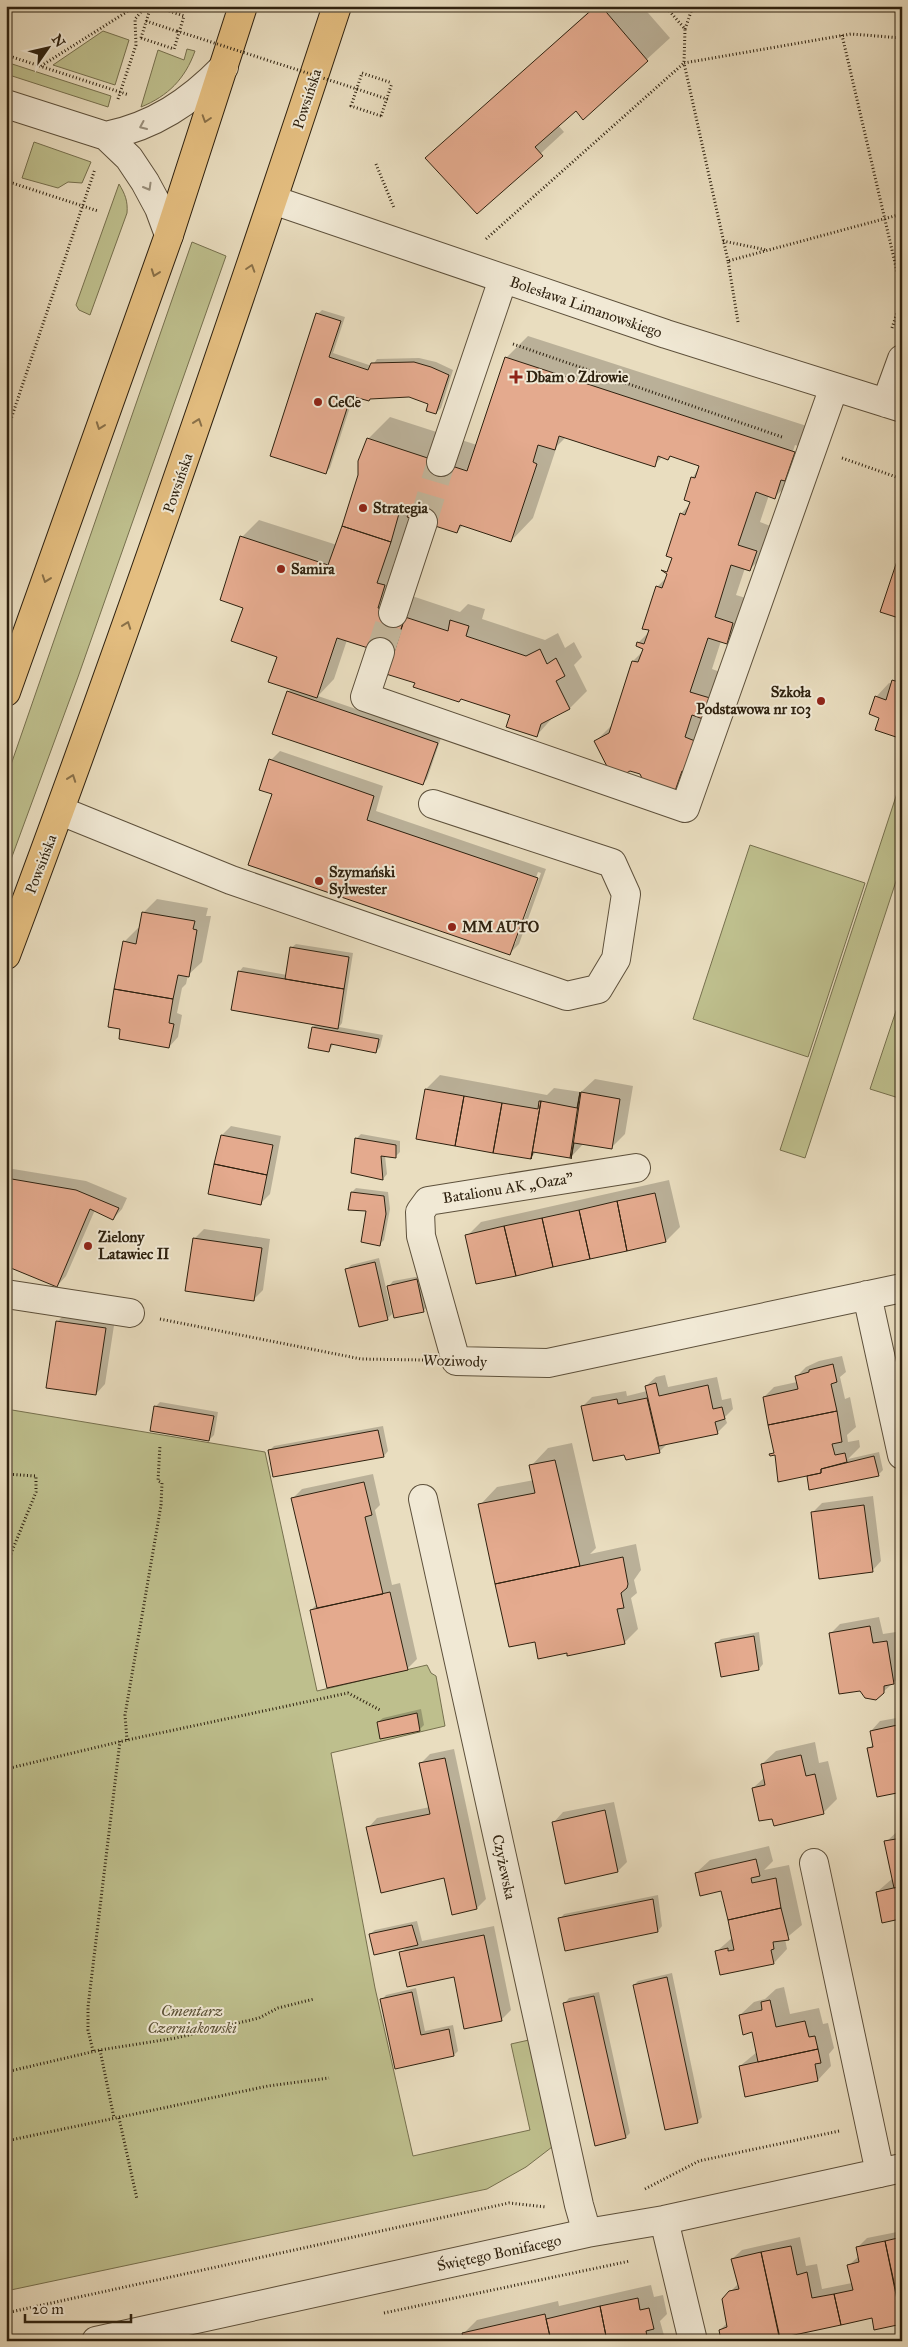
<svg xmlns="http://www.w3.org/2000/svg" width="908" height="2347" font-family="'IM FELL Great Primer',serif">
	<rect width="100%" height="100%" fill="#e9ddbf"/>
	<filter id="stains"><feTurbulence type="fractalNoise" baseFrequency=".004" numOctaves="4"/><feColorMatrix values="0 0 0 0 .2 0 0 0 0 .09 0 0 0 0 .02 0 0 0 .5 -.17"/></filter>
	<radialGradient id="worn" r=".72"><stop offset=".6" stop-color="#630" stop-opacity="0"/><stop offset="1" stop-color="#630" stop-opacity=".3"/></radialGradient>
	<path fill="#bebf8d" stroke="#76704e" d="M103,31L129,40L115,85L53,65Z
		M187,49L195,51C185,79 168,96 141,107L158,50L184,60Z
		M6,62L111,96L108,107L6,74Z
		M34,142L91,162L82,183L68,182L58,188L22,178Z
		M119,184C125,194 128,201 127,213L90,315L79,310L76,305Z
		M192,242L226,256L78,677L6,873V779Z
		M902,778V863L805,1158L780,1150Z
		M750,845L865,883L808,1057L693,1019Z
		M902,993V1099L870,1089Z
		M6,1409L265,1452L317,1691L427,1665L431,1673L436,1676L445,1726L331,1753L375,1988L413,2156L530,2130L511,2044L529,2040L552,2147L526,2167L487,2189L6,2291Z"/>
	<path fill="#0003" fill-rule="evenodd" d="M52,6H64L61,9Z
		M595,6H642L670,38L583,118L576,110L558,125L564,132L477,212L427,158Z
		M322,310L345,317L333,353L372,366L377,359L419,358L436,362L453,370L441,408L436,413L430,403L410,396L371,398L369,400L354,395L330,468L325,473L318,314Z
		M528,336L816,429L797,475L775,497L769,495L760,522L778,529L772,547L750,569L745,568L736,595L755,601L749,620L726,643L721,641L712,669L731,676L697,767L675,789L640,773L595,742L613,724L633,661L643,651L644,648L638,643L649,632L657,587L667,577L673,557L681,514L690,504L691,501L686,499L693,477L700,466L671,455L668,458L663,456L654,465L566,437L557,446L533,518L511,541L463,525L457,532L413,519L408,524L393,565L402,568L394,590L460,612L468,604L485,609L482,619L545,640L558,633L565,648L574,642L582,657L574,665L587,691L570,708L555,715L537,735L512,714L416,683L393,655L347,640L334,679L318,696L441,738L427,779L422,784L288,692L292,688L279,656L245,607L242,537L259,520L337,545L359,476L368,439L390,417L477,445L506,358ZM795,445L798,446L789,473H786Z
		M902,672V738L881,717L876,697L889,683L892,684Z
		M280,751L383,786L376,811L546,869L519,944L510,953L273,794L271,760ZM538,872L541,873L515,944H513Z
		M157,899L208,908L206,916H211L202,962L188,975L186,984L182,988L177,1013L182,1015L178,1037L169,1047L124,942L138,928L140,929L143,913Z
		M296,944L353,953L342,1023L339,1027L383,1035L380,1047L376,1052L334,1043L329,1051L313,1027L317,1023L239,972L243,967L287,975L291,948Z
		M440,1075L547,1095L554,1088L581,1092L595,1079L633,1086L625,1134L611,1148L584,1143L571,1157L537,1151L530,1158L418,1138L426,1089Z
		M231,1126L281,1136L270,1194L261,1203L222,1135Z
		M361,1134L400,1141V1152L395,1157L385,1156L387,1174L383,1179L352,1172L357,1138Z
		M7,1168L86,1181L127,1198L122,1209L113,1219L95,1210L66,1276L57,1286L6,1265Z
		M669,1180L680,1227L666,1241L477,1283L467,1236L481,1222Z
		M356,1188L388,1192L390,1209L384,1240L380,1244L367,1210L352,1192Z
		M204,1229L270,1239L263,1290L253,1300L194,1239Z
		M379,1258L392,1314L387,1319L347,1269L351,1265Z
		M421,1276L428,1306L424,1310L389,1286L393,1281Z
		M67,1312L115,1319L105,1384L96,1394L57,1322Z
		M842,1356L846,1372L840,1377L845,1399L850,1397L856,1427L847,1435L848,1442L859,1440L860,1447L848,1459L879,1452L883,1470L878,1475L810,1489L808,1474L764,1397L774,1387L797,1382L796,1377L806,1367L819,1361Z
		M665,1375L668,1387L717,1377L722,1400L731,1398L733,1409L725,1417L727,1423L717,1433L668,1443L659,1452L625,1453L582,1407L592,1397L626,1391L627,1396L647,1391L646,1386L656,1377Z
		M160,1402L218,1412L214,1435L209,1440L155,1407Z
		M383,1426L388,1451L384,1456L270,1450L274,1446Z
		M572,1443L596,1548L590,1554L636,1544L641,1570L634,1580L637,1593L631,1598L638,1629L624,1643L568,1652L536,1641L496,1584L498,1582L480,1505L497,1487L534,1480L531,1466L548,1448Z
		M373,1474L380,1505L375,1510L392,1585L400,1583L417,1659L407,1669L311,1610L317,1604L293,1498L302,1489Z
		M873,1496L881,1561L872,1571L812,1513L822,1503Z
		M879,1617L883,1634L896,1632L902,1664V1675L883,1692L831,1633L840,1624Z
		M759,1632L763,1664L759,1669L722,1676L716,1643L721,1639Z
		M421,1709L424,1725L420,1729L381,1738L378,1722L383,1718Z
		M902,1717V1790L869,1749L874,1743L871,1731L880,1721Z
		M815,1742L819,1763L828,1761L837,1799L823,1813L773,1817L753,1788L765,1777L762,1764L776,1751Z
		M454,1749L486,1899L477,1908L453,1914L445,1876L368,1828L377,1818L430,1807L420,1764L430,1754Z
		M614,1802L627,1862L618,1871L554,1822L563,1812Z
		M902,1827V1920L877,1892L893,1878L886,1842Z
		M769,1846L773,1861L764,1870L789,1865L802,1925L785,1939L787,1949L774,1963L716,1952L733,1937L722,1889L696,1873L710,1860Z
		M658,1895L662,1926L658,1931L566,1949L560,1919L564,1914Z
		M417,1921L422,1941L494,1926L511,2010L501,2020L455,1976L401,1953L407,1947L370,1934L375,1930Z
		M672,1973L702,2117L698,2121L666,2128L634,1985L638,1981Z
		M784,1987L790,2014L819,2008L823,2024L828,2023L834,2048L829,2054L831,2066L818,2080L740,2066L757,2052L753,2031L740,2015L754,2002L765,1999L776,1989Z
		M416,1988L425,2031L453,2025L458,2051L454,2055L396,2067L382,2000L386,1995Z
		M599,1992L630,2133L626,2137L565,2003L569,1998Z
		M902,2231V2323L873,2317L790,2335L792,2341H722L720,2330L727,2323L724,2298L739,2283L732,2259L742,2250L800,2237L806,2266L817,2264L822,2289L852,2283L848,2266L859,2256L857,2248L867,2238Z
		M651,2285L654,2297L663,2295L667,2314L660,2321L665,2339L673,2337V2341H446L464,2337L463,2334L477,2320L558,2301L559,2306Z"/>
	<path fill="#e4aa8e" stroke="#2e210f" d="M596,6H601L648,61L583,120L576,111L535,147L543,156L477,214L425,158Z
		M316,313L341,321L329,357L368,370L371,363L414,362L431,367L449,375L436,414L426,411L428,404L409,397L370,399L369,401L351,396L326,474L270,456Z
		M505,357L795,452L785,481L781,480L775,499L756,492L738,545L757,551L750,571L731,565L715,617L733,623L727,644L708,638L690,692L710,698L703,719L692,715L685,737L695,741L685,772L682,771L675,791H648L640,774L630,771L614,780L594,741L609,733L632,661L638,662L643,649L636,646L637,642L644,644L649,630L642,629L656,586L662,588L667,574L661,570L667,572L672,558L666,556L680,513L685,515L690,502L684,500L691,477L695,478L699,466L670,456L668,460L658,456L655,467L559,436L555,450L538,445L533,462L537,464L511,542L460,525L457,533L407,517L409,513L400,510L391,542L342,526L358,475V461L367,438L467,471Z
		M342,526L391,542L377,583L385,585L378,608L405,617L393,656L337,638L317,698L268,682L277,657L231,641L243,608L220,600L240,536L328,565Z
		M902,546V619L880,612Z
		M405,617L448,631L450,620L469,626L466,636L526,656L540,649L547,664L556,658L565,676L556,681L570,709L541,724L537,737L506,727L510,715L461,699L459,702L413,687L415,683L386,674Z
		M892,680L902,683V739L875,730L879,718L869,714L875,696L886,700Z
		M287,691L438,743L423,785L272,734Z
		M269,759L374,796L367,820L538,878L510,955L248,865L272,794L259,790Z
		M142,912L195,921L193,929L197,930L189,977L178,975L173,999L114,989L123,941L136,944Z
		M290,947L349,957L344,989L285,979Z
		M238,971L344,989L338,1029L231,1010Z
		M114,989L173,999L169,1023L174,1024L169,1048L119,1039L120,1029L108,1027Z
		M312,1027L379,1039L376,1053L331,1044L329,1052L308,1048Z
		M425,1089L464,1096L455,1146L416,1139Z
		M580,1092L570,1158L533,1152L531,1159L541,1101L577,1108Z
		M581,1092L620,1099L612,1149L574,1143L571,1159Z
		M464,1096L502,1103L493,1153L455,1146Z
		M539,1101H541L531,1159L493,1153L502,1103L538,1109Z
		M221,1135L273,1145L267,1175L214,1164Z
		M355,1138L396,1145V1158L381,1156L383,1180L351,1173Z
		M214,1164L267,1175L261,1205L208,1194Z
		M6,1178L76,1190L119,1208L113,1220L90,1209L57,1287L6,1266Z
		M351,1192L384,1196L386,1214L380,1246L361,1242L366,1211L348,1210Z
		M655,1193L666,1242L627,1251L617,1201Z
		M617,1201L627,1251L590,1259L579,1210Z
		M579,1210L590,1259L553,1267L542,1218Z
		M542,1218L553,1267L516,1276L504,1226Z
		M504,1226L516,1276L476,1284L465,1235Z
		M193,1238L262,1248L254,1301L185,1291Z
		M375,1262L388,1320L359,1327L345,1269Z
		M417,1279L424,1312L394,1318L387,1286Z
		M56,1321L106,1328L96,1395L46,1388Z
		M833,1364L837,1382L831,1384L837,1411L768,1425L763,1397L798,1389L795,1376L809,1372V1370Z
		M656,1383L659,1396L708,1385L713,1409L722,1407L725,1419L715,1422L718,1434L659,1446L645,1386Z
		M647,1398L660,1453L626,1460L624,1455L593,1461L581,1406L617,1399L618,1404Z
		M154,1406L214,1416L209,1441L150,1431Z
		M837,1411L842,1442L832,1444L835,1455L845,1453L847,1462L821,1469V1473L778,1482L775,1455L770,1456L769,1454L774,1453L768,1425Z
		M378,1430L384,1457L273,1477L268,1450Z
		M874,1456L879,1476L809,1490L807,1476L821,1473V1469Z
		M555,1460L580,1566L495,1584L478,1504L535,1493L529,1465Z
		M364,1482L372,1515L365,1517L383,1594L317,1608L291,1498Z
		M864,1505L873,1572L819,1579L811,1512Z
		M623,1557L628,1584L627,1588L621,1593L624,1608L617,1609L625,1644L567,1656V1653L538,1659L535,1642L509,1647L495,1584Z
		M390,1592L408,1670L327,1688L310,1610Z
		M870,1626L873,1643L887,1641L894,1684L884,1686V1693L876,1700L865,1698L860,1691L839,1694L829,1633Z
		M754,1636L759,1670L721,1677L715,1643Z
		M417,1713L420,1731L380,1739L377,1722Z
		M902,1724V1792L877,1797L867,1748L873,1747L870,1731Z
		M801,1755L806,1776L815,1774L824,1814L774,1826L772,1819L759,1821L752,1788L765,1785L761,1764Z
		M445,1758L477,1909L452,1915L444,1878L381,1893L366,1827L430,1814L419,1763Z
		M605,1810L618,1872L565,1884L552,1822Z
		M902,1838V1886L894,1888L884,1841Z
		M756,1859L760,1876L751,1878L752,1883L776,1878L781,1908L728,1920L721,1891L700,1896L695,1873Z
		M902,1886V1926L900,1919L882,1923L876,1892Z
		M653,1899L658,1932L565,1951L558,1918Z
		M781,1908L789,1940L773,1942L774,1949L771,1950L774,1964L720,1975L715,1951L728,1948V1951L734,1950L728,1920Z
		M412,1925L418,1945L374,1955L369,1934Z
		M484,1935L502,2021L464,2029L454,1977L407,1987L399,1952Z
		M667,1977L698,2123L665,2130L633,1985Z
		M412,1992L421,2035L449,2029L454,2056L395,2069L380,1999Z
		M594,1996L626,2138L595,2146L563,2003Z
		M770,2000L776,2027L805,2021L809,2037L815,2036L818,2049L758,2062L752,2032L743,2035L739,2015L762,2010L761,2002Z
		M818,2049L821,2063L815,2064L818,2081L745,2097L739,2066Z
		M902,2237V2319L885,2241Z
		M885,2241L902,2324L874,2330L872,2318L841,2325L834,2294L853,2290L847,2265L859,2262L856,2247Z
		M791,2246L797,2275L807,2272L812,2298L834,2294L841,2325L780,2338L761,2252Z
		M761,2252L780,2341H721L719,2330L727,2327L722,2299L729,2291L739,2289L731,2259Z
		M638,2298L640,2310L649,2308L654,2329L646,2331L648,2341H607L600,2306Z
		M600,2306L607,2341H551L546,2319Z
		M545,2314L551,2341H464L462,2333Z"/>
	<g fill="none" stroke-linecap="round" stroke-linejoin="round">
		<path stroke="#c4b79c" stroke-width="28" stroke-dasharray="28 14" stroke-linecap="butt" d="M423,522L441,462
			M380,652L393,613"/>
		<g stroke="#5d503b" stroke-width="30">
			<path id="minor" d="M6,104L106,136L129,158L145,182L159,208L169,235
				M106,136C154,126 190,102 224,67
				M273,200L666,334L902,408
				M886,403L902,359
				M441,462L503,279
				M393,613L423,522
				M380,652L365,697L685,808L834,387
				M61,811L231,880L567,996L598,989L616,959L626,894L612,863L433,804
				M636,1168L428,1201L420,1212L421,1236L456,1361L548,1363L902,1288
				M6,1294L130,1313
				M867,1295L902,1455
				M423,1499L579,2205L587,2233
				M814,1863L880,2173
				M664,2220L693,2341
				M96,2341L587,2233L664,2220L902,2168"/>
		</g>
		<g stroke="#2e210f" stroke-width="30">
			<path id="major" d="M6,692L169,235L243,6
				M6,955C124,641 232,325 337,6"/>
		</g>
		<path stroke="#2e210f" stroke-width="3" stroke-dasharray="1 2.5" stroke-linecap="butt" d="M146,21L179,32
			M685,29L693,6
			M842,35L902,293
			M141,38L174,49L184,16L154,6
			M6,55L129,95
			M41,66L136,6
			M357,89L390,100
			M118,99L136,45L135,19L146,6
			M381,116L351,106L362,73L392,83
			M376,164L394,208
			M6,181L98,211
			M486,239L684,63L685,29L665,6
			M723,241L767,250
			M728,261L684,63L851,34L902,38
			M738,322L728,261L902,214
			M892,328L902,298
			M513,344L782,437
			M6,434L95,169
			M842,458L902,479
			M160,1319L361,1359L423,1360
			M6,1474L36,1476V1492L6,1566
			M127,1740L125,1715L161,1505L162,1483L158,1481L160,1445
			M6,1769L127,1740L348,1693L380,1710
			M100,2050L114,2118
			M93,2051L88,2030V2007L120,1741
			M6,2072L100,2050L176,2038L259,2018L278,2008L314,1999
			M119,2118L137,2199
			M6,2141L268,2086L329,2078
			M645,2189L699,2161L839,2131
			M6,2313L509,2203L546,2207
			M384,2313L630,2261"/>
		<use href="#minor" stroke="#f1e9d5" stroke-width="28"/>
		<use href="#major" stroke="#e4be80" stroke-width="28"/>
		<path stroke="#2e210f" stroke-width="3" stroke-dasharray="1 2.5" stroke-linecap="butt" d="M177,31L360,90
			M141,38L151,6
			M381,116L392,83"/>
	</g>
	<defs><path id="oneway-chevron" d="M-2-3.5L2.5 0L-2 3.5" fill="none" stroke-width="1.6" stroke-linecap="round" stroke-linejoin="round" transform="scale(1.25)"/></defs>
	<g stroke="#897048">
		<use href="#oneway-chevron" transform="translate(206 119) rotate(108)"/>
		<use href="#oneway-chevron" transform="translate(251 268) rotate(-72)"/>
		<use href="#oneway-chevron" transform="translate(155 273) rotate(110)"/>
		<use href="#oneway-chevron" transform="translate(198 422) rotate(-71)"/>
		<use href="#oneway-chevron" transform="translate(100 426) rotate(110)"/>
		<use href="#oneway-chevron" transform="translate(46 579) rotate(109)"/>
		<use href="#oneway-chevron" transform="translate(127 625) rotate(-70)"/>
		<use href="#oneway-chevron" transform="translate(72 778) rotate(-70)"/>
	</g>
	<g stroke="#998f7c">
		<use href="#oneway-chevron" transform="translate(143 126) rotate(156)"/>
		<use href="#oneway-chevron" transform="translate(148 187) rotate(60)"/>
	</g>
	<g fill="#8f2418" stroke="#f1e9d5" stroke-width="2">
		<path d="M513.5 369.5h5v5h5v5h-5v5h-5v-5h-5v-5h5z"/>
		<circle cx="318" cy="402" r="5"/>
		<circle cx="363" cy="508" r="5"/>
		<circle cx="281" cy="569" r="5"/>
		<circle cx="821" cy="701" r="5"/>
		<circle cx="319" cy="881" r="5"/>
		<circle cx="452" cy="927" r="5"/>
		<circle cx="88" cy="1246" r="5"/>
	</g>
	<g text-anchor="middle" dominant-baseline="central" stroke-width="4" stroke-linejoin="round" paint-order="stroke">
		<g font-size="15" fill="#2e210f" stroke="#f1e9d5">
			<text transform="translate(307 99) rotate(-72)">Powsińska</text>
			<text transform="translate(586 307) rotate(19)">Bolesława Limanowskiego</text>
			<text transform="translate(178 483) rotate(-71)">Powsińska</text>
			<text transform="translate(41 864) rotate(-69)">Powsińska</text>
			<text transform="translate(508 1188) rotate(-9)">Batalionu AK „Oaza”</text>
			<text transform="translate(455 1361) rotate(2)">Woziwody</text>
			<text transform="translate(504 1867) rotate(78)">Czyżewska</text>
			<text transform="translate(499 2253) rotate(-12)">Świętego Bonifacego</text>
		</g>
		<g font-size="15" font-weight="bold" fill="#2e210f" stroke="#f1e9d5" text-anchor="start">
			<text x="526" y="377">Dbam o Zdrowie</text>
			<text x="328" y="402">CeCe</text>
			<text x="373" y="508">Strategia</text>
			<text x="291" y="569">Samira</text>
			<text x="811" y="692" text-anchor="end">Szkoła<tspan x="811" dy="17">Podstawowa nr 103</tspan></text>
			<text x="329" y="872">Szymański<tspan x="329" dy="17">Sylwester</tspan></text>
			<text x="462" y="927">MM AUTO</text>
			<text x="98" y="1237">Zielony<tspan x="98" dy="17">Latawiec II</tspan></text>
		</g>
		<g font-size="15" font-style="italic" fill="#595035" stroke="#f1e9d5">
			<text x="192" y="2011">Cmentarz<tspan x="192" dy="17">Czerniakowski</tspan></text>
		</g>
	</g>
	<rect width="908" height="2347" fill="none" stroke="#e9ddbf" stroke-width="25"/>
	<rect x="8" y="8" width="893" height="2332" fill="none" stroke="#2e210f" stroke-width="2.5"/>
	<rect x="12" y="12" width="883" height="2322" fill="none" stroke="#2e210f"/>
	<g transform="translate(48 48) rotate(56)" stroke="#f1e9d5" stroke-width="4" paint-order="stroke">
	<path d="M0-4L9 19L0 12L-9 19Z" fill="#2e210f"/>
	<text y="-8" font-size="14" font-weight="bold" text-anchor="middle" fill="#2e210f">N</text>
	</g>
	<path d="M25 2314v8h106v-8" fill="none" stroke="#2e210f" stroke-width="2.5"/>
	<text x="32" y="2314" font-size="15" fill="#2e210f" stroke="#f1e9d5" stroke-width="4" paint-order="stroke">20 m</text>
	<rect width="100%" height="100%" filter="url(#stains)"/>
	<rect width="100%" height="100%" fill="url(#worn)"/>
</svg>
